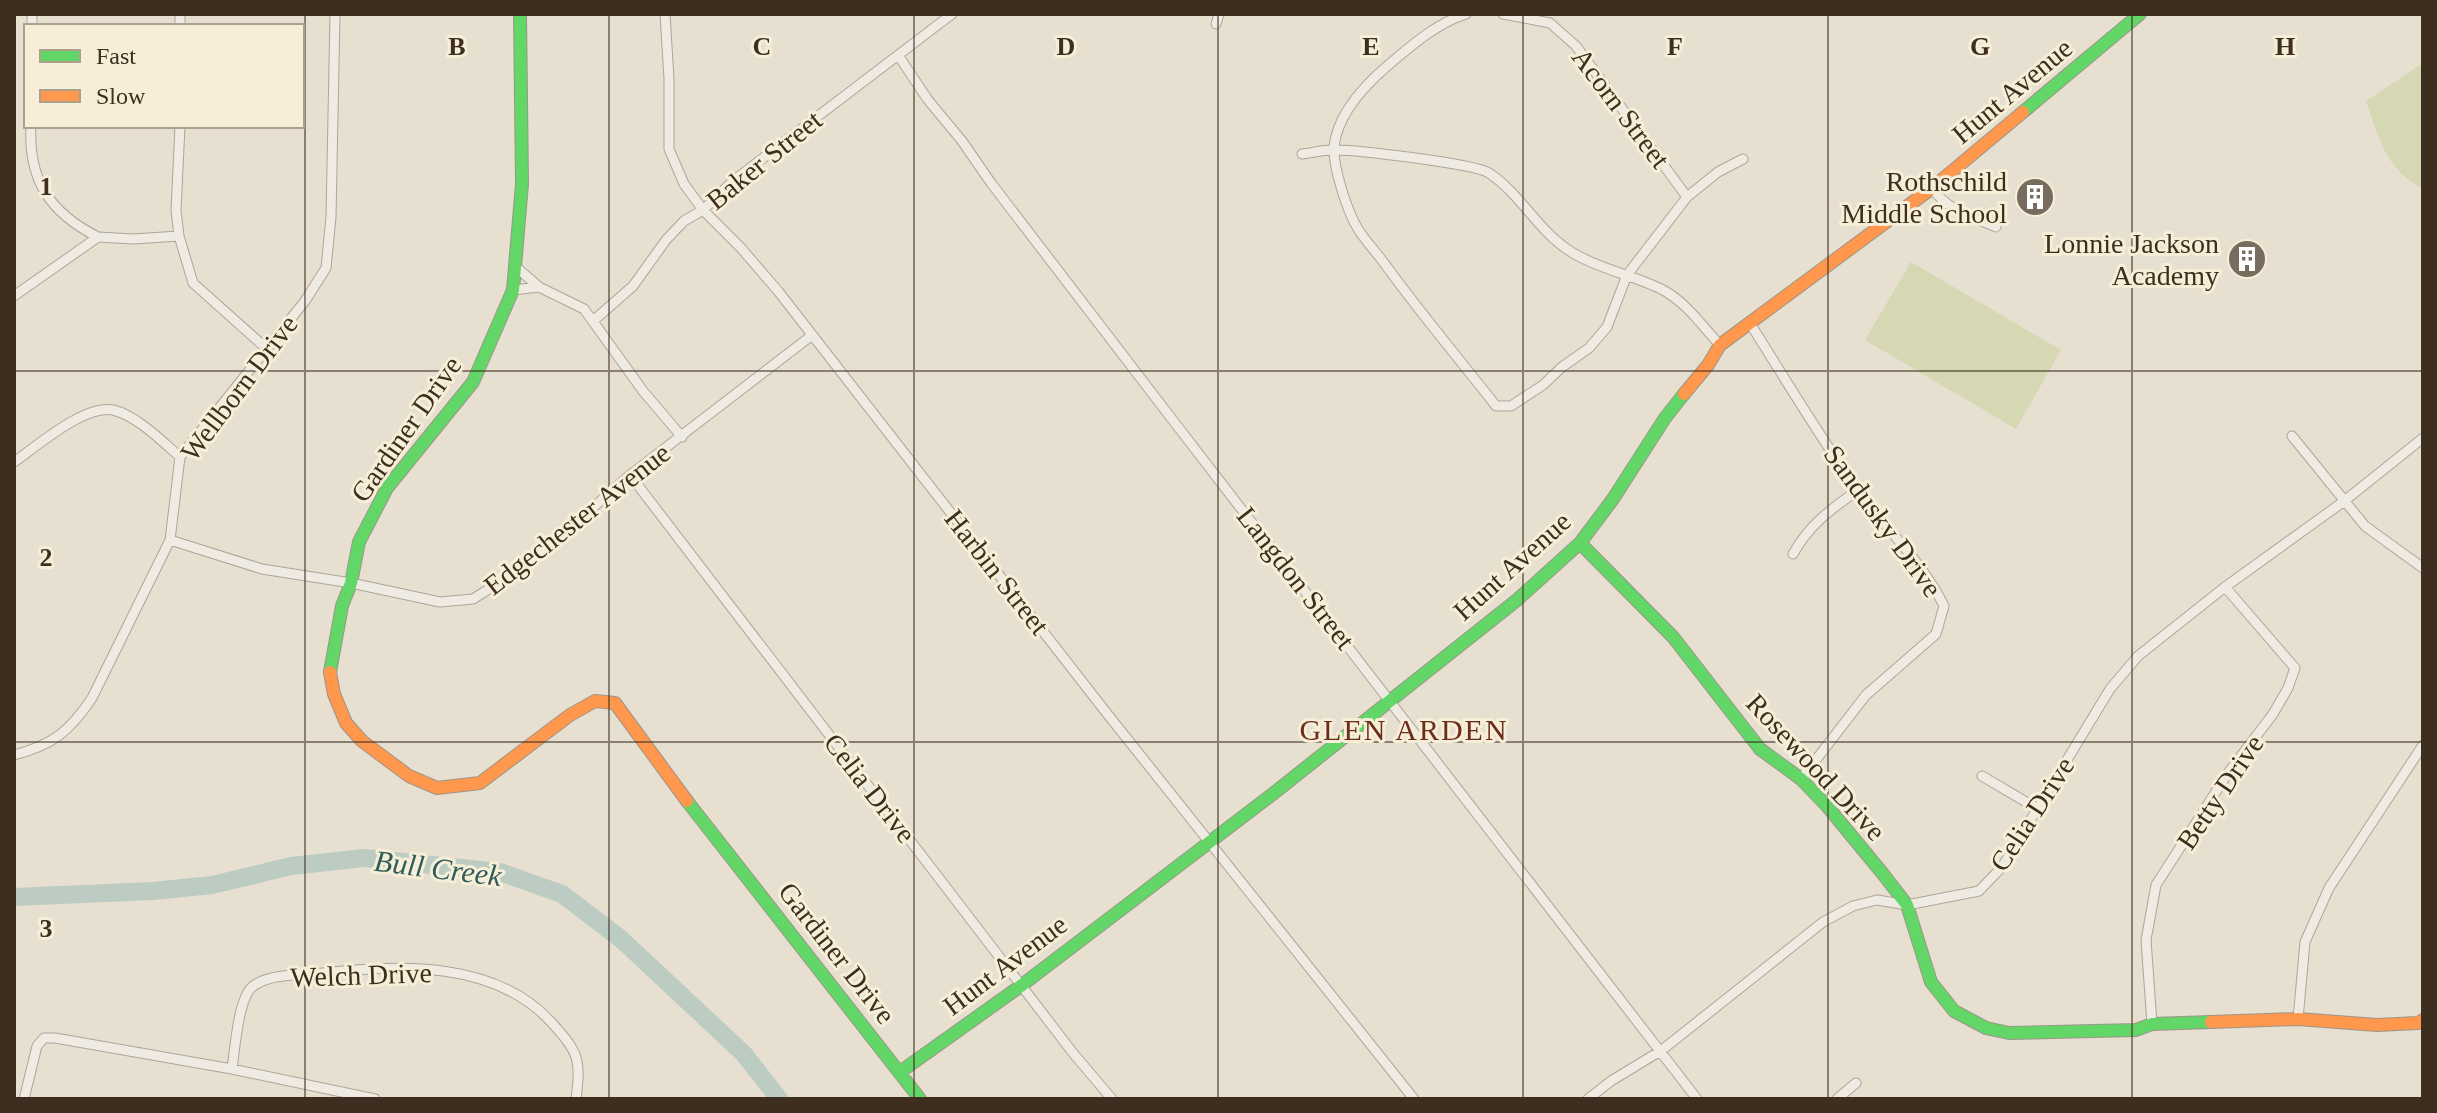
<svg xmlns="http://www.w3.org/2000/svg" width="2437" height="1113" font-family="Georgia,serif">
	<rect width="100%" height="100%" fill="#e7e0d1"/>
	<path fill="#d6d7b3" d="M2423,63V189C2385,168 2379,139 2366,101Z
		M1911,262L2061,350L2016,429L1865,340Z"/>
	<g fill="none" stroke-linecap="round" stroke-linejoin="round">
		<path stroke="#bcccc2" stroke-width="18" d="M14,897L153,891L212,885L291,866L364,858L500,872L562,894L621,939L744,1054L779,1099"/>
		<g stroke="#ada599" stroke-width="11">
			<path id="street" d="M665,14L669,79V149L684,184L703,210L741,248L778,291L1105,711L1414,1099
				M1466,14C1435,24 1411,46 1386,67C1363,87 1337,116 1334,147C1333,167 1347,211 1358,229C1366,242 1378,254 1387,267C1422,315 1460,360 1496,406H1511L1543,385L1562,367L1589,348L1607,327L1627,275L1687,197L1718,172L1743,159
				M1503,14L1550,23L1576,46L1687,197
				M1216,24L1219,14
				M32,26V14
				M180,26V14
				M898,55L928,100L962,141L991,183L1178,427L1697,1099
				M31,126C28,180 50,213 98,237
				M180,126L176,211L179,236L193,283L267,349
				M1302,154C1312,153 1322,150 1332,150C1353,149 1476,164 1489,173C1522,195 1539,233 1573,253C1601,270 1634,275 1663,290C1687,303 1702,326 1720,345
				M1932,188C1947,210 1972,217 1996,227
				M516,267L539,287
				M513,290L539,287L584,309L643,391L682,437
				M14,296L98,237L133,239L179,236
				M593,321L633,286L666,240L684,221L703,210L733,181L952,14
				M1751,325C1786,380 1820,438 1859,492C1887,530 1923,563 1944,606L1936,634L1866,695L1801,779
				M2292,436L2365,526L2423,568
				M14,462C37,446 85,404 113,410C136,415 163,442 180,457
				M630,475L1073,1053L1112,1099
				M170,540L262,569L351,583L440,602L473,599L505,579L563,534L630,475L811,336
				M1793,554C1809,525 1831,509 1858,490
				M14,755C53,745 70,731 92,698L170,540L180,457L305,301L326,268L331,217L335,14
				M1982,776L2038,809
				M2298,1019L2305,942L2329,888L2423,745
				M2152,1024L2146,940L2156,885L2228,773L2273,714L2288,688L2295,668L2225,587
				M232,1069C235,1049 238,1000 252,987C268,973 303,975 323,973C401,965 495,960 552,1023C579,1053 581,1059 576,1099
				M24,1099L37,1046L44,1038H55L232,1069L375,1099
				M1588,1099L1611,1081L1662,1050L1823,922L1853,906L1877,900L1907,905L1979,891L2002,867L2110,689L2138,656L2225,587L2343,502L2423,438
				M1837,1099L1856,1083"/>
		</g>
		<g stroke="#9c958a" stroke-width="14">
			<path id="fast" d="M2023,112L2140,14
				M1580,543L1673,637L1760,749L1801,779L1827,806L1883,874L1907,905L1931,982L1954,1011L1986,1028L2009,1033L2136,1030L2152,1024L2211,1022
				M330,672L342,606L351,583L359,542L387,488L473,382L513,290L522,184L520,14
				M687,801L920,1099
				M900,1072L1022,985L1274,793L1517,600L1580,543L1613,499L1665,418L1684,394"/>
		</g>
		<g stroke="#9c958a" stroke-width="14">
			<path id="slow" d="M1684,394L1708,365L1720,345L1932,188L2023,112
				M330,672L334,694L346,723L362,741L409,776L437,788L480,783L570,715L595,701L615,703L687,801
				M2211,1022L2298,1019L2377,1025L2418,1023L2423,1020"/>
		</g>
		<use href="#street" stroke="#efebe3" stroke-width="9"/>
		<use href="#fast" stroke="#63d668" stroke-width="12"/>
		<use href="#slow" stroke="#ff974d" stroke-width="12"/>
	</g>
	<path fill="none" stroke="#3d2e20" stroke-width="2" stroke-opacity="0.55" d="M305,14V1099M609,14V1099M914,14V1099M1218,14V1099M1523,14V1099M1828,14V1099M2132,14V1099M14,371H2423M14,742H2423"/>
	<defs>
		<g id="building-disc" transform="scale(2)"><circle r="9.5" fill="#786c5e" stroke="#f7eed8"/><path d="M-4-6H4V6H1V3H-1V6H-4ZM-2.5-4.3h1.7v1.8h-1.7ZM.8-4.3h1.7v1.8H.8ZM-2.5-1h1.7V.8h-1.7ZM.8-1h1.7V.8H.8Z" fill="#fff"/></g>
	</defs>
	<g fill-rule="evenodd">
		<use href="#building-disc" x="2035" y="197"/>
		<use href="#building-disc" x="2247" y="259"/>
	</g>
	<g text-anchor="middle" dominant-baseline="central" stroke-width="6" stroke-linejoin="round" paint-order="stroke">
		<g font-size="28" fill="#3d2e20" stroke="#f7eed8">
			<text transform="translate(2012 91) rotate(-40)">Hunt Avenue</text>
			<text transform="translate(1621 108) rotate(53)">Acorn Street</text>
			<text transform="translate(764 160) rotate(-39)">Baker Street</text>
			<text transform="translate(239 388) rotate(-53)">Wellborn Drive</text>
			<text transform="translate(406 429) rotate(-55)">Gardiner Drive</text>
			<text transform="translate(577 519) rotate(-38)">Edgechester Avenue</text>
			<text transform="translate(1883 521) rotate(54)">Sandusky Drive</text>
			<text transform="translate(1512 566) rotate(-42)">Hunt Avenue</text>
			<text transform="translate(997 572) rotate(52)">Harbin Street</text>
			<text transform="translate(1296 578) rotate(52)">Langdon Street</text>
			<text transform="translate(1816 767) rotate(47)">Rosewood Drive</text>
			<text transform="translate(870 788) rotate(52)">Celia Drive</text>
			<text transform="translate(2220 792) rotate(-56)">Betty Drive</text>
			<text transform="translate(2032 814) rotate(-57)">Celia Drive</text>
			<text transform="translate(837 953) rotate(52)">Gardiner Drive</text>
			<text transform="translate(1005 965) rotate(-37)">Hunt Avenue</text>
			<text transform="translate(361 975) rotate(-2)">Welch Drive</text>
		</g>
		<g font-size="28" fill="#3d2e20" stroke="#f7eed8" text-anchor="end">
			<text x="2007" y="181">Rothschild<tspan x="2007" dy="32">Middle School</tspan></text>
			<text x="2219" y="243">Lonnie Jackson<tspan x="2219" dy="32">Academy</tspan></text>
		</g>
		<g font-size="30" letter-spacing="2" fill="#6b2e1e" stroke="#f7eed8">
			<text x="1404" y="729">GLEN ARDEN</text>
		</g>
		<g font-size="30" font-style="italic" fill="#2f5d5a" stroke="#f7eed8">
			<text transform="translate(438 868) rotate(7)">Bull Creek</text>
		</g>
	</g>
	<g font-size="26" text-anchor="middle" font-weight="bold" fill="#3d2e20" stroke="#f7eed8" stroke-width="6" stroke-linejoin="round" paint-order="stroke">
		<text x="457" y="55">B</text>
		<text x="762" y="55">C</text>
		<text x="1066" y="55">D</text>
		<text x="1371" y="55">E</text>
		<text x="1675" y="55">F</text>
		<text x="1980" y="55">G</text>
		<text x="2285" y="55">H</text>
		<text x="46" y="195">1</text>
		<text x="46" y="566">2</text>
		<text x="46" y="937">3</text>
	</g>
	<rect width="2437" height="1113" fill="none" stroke="#3d2e20" stroke-width="32"/>
	<rect x="24" y="24" width="280" height="104" fill="#f7eed8" stroke="#ada18e" stroke-width="2"/>
	<rect x="40" y="50" width="40" height="12" fill="#63d668" stroke="#ada18e" stroke-width="2"/>
	<text x="96" y="64" font-size="24" fill="#3d2e20">Fast</text>
	<rect x="40" y="90" width="40" height="12" fill="#ff974d" stroke="#ada18e" stroke-width="2"/>
	<text x="96" y="104" font-size="24" fill="#3d2e20">Slow</text>
</svg>
